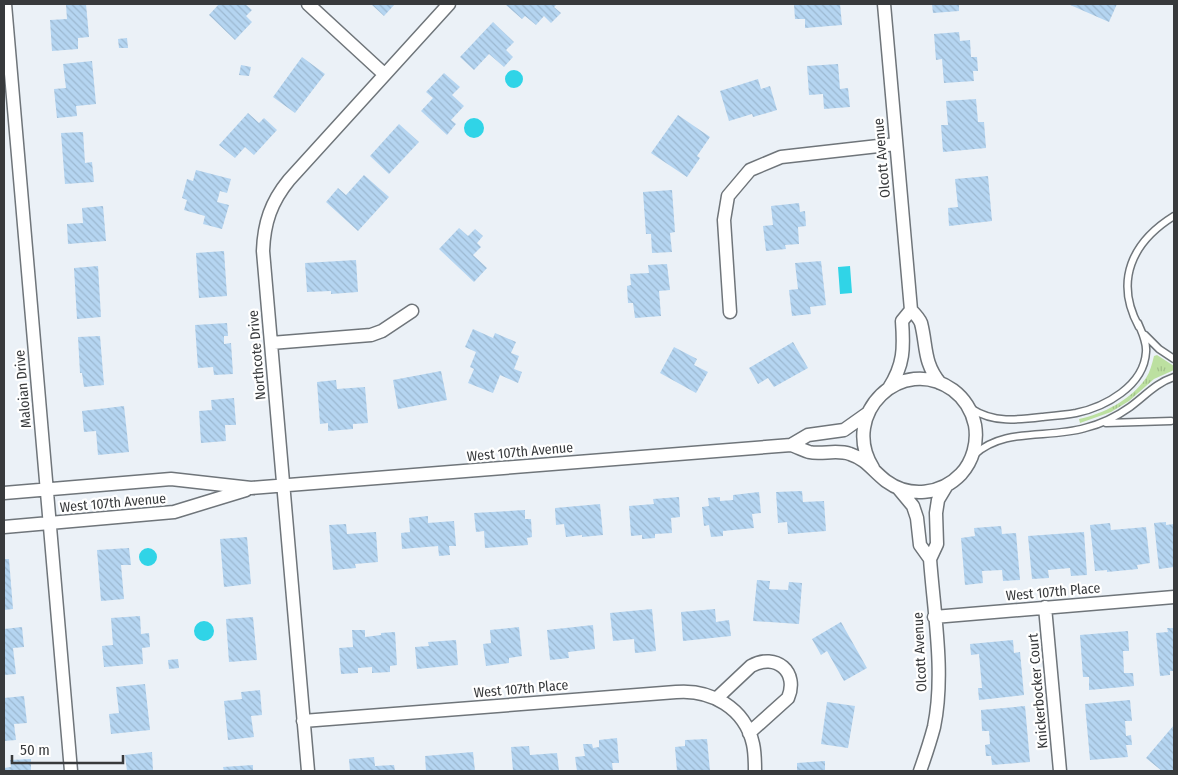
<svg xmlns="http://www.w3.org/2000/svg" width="1178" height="775" font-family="'Fira Sans Condensed',sans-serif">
	<defs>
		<pattern id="grass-tufts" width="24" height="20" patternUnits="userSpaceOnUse" patternTransform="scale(1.25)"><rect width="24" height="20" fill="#bce0a0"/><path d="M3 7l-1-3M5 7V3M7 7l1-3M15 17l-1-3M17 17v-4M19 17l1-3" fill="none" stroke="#a2c18b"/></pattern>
		<pattern id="building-back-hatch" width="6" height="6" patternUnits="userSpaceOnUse" patternTransform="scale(1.25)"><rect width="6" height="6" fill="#b5d5f1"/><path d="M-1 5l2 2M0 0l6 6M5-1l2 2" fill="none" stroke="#9cb8d0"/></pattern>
	</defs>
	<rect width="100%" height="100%" fill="#ebf1f7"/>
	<path fill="url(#grass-tufts)" d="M1157,355L1174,366V370L1154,379L1129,401L1111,412L1080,423L1079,419C1103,414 1131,400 1146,378C1150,372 1152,364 1154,356Z"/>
	<path fill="#30d4e7" d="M505 79a9 9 0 1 1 18 0a9 9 0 1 1-18 0Z
		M464 128a10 10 0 1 1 20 0a10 10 0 1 1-20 0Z
		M850,266L852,293L840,294L838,267Z
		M139 557a9 9 0 1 1 18 0a9 9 0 1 1-18 0Z
		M194 631a10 10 0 1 1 20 0a10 10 0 1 1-20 0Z"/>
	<path fill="url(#building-back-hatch)" d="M86,4L89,37L78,38V49L52,51L50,20L67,19L66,5Z
		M219,4H245L252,10L246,16L252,22L235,40L209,15Z
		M371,4H395L384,16Z
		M507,4H557L554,7L561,13L551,23L544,16L536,25L525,16L522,19L506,5Z
		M794,4H840L842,25L805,28V19H795Z
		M932,4H959V11L933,13Z
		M1068,4H1117L1109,22Z
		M493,22L514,42L506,50L513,57L504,67L489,54L474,70L460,57Z
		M959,32L960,41L970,40L971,57H977L978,71H973L974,81L944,83L942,59L936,60L934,34Z
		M127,38L128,48H119L118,39Z
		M302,57L325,74L295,113L273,97Z
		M92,61L96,104L76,106L77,116L57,118L54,89L66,88L63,64Z
		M838,64L840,89L848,88L850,107L824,109L823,94L809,95L807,66Z
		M241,65L251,67L249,76L239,75Z
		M444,73L460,87L452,95L464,106L451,120L456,124L447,135L421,111L433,98L426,92Z
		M758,79L761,89L770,86L777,110L753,117L752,114L729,121L720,91Z
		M976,99L978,122H984L986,148L943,152L941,125H948L946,101Z
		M248,113L259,123L264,118L277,130L254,155L245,147L235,158L219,145Z
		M678,115L710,137L697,156L700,158L687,177L651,153Z
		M399,124L419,142L389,174L370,156Z
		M83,132L85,163L92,162L94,182L65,184L61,133Z
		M196,170L231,179L227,193L220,191L217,202L229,205L222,229L203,224L205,216L184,210L187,200L182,198L187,179L193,181Z
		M364,175L389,197L358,231L326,202L338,188L346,195Z
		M988,176L992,221L949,226L948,208L958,207L955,179Z
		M672,190L675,232L670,233L672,252L652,253L651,234H646L643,192Z
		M799,203L800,212L805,211L806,226L798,227L799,244L785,245L786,249L766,251L763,226L773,225L771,206Z
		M103,206L106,241L68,244L67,224L83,223L82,208Z
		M459,228L468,236L475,229L483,236L477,243L481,247L473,255L487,268L474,282L439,249Z
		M224,251L227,296L199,298L196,253Z
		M356,260L358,292L331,294V291L307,292L305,263Z
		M821,261L826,305L810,307L811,314L792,316L789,290L798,289L795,263Z
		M667,264L670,290L659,291L661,316L635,318L633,303H628L627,286L631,285L630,274L649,273L648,265Z
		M98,266L101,317L77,319L74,268Z
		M227,323L228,336H224V344L231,343L233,374L214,375L213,367L198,368L195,325Z
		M473,329L493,338L495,333L516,342L511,353L519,356L514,369L522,372L518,383L500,375L493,393L468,383L474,369L470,367L476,352L465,347Z
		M100,336L104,385L84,387L82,373H80L78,337Z
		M793,342L808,368L774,387L768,378L758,384L749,368Z
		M674,347L697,359L694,365L708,372L696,393L660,373Z
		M441,371L447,400L398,409L393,380Z
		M336,380L337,389L365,387L368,423L353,424V429L328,431V423L320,424L317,382Z
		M234,398L236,425H225L226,441L201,443L199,411L212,410L211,400Z
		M124,406L129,452L98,455L96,431L84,432L82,411Z
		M802,491L803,502L824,501L826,531L788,534L787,522L778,523L776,492Z
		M759,492L761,513L752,514L754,528L723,531V536L711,537L709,525L704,526L702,507L709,506L708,498L720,497V501L733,500V495Z
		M679,497L680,517L671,518L672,533L655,534V538L642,539V535L631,536L629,506L654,504L653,499Z
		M600,504L603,535L582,537V535L566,537L564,524L556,525L555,508Z
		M525,510V519H531L532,537L527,538L528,545L485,548L484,531L476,532L474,513Z
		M428,516V523L454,521L456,546H449L450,555L439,556L438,546L402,549L401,533L410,532L409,518Z
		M1166,522V525L1174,524V567L1159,569L1154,523Z
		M1110,523L1111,530L1146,527L1150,563L1137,565L1138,569L1107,572V570L1095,571L1090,525Z
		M346,524L347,534L376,532L378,562L355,564L356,568L333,570L329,525Z
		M1001,526L1002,534L1016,533L1020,580L1003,581L1002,570L982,571L983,583L965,585L961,538L975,536L974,528Z
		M1084,532L1087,575L1071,576L1070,568L1048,570L1049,578L1032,579L1028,536Z
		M247,537L251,584L224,587L220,539Z
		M129,548L131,565H121L124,599L101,601L97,550Z
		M4,559H9L13,609L4,610Z
		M757,580L770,581L769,589L788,590L789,582L802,583L799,624L753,621Z
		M652,609L656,651L635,653L634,639L613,641L610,613Z
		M715,609L716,622L729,620L731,636L683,641L681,612Z
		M140,616L141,634L149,633L150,647L142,648L143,664L104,667L102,646L113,645L111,618Z
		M253,617L257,660L229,662L226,619Z
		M841,622L867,668L844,681L827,651L821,655L812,639Z
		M593,625L595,649L568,652L569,658L550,660L547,630Z
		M22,627L24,647L13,648L16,674L4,675V629Z
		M519,627L522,656L509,658V663L486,666L483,644L491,643L490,630Z
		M1167,628H1174V671H1170V675L1160,676L1156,633L1168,632Z
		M352,630H365V637L381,635V633L395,632L397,665L390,666V672L372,673V667L358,668V673L341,674L339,648L353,647Z
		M1128,631L1129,651H1123L1124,673H1133L1134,686L1089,690V677H1083L1080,635Z
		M456,640L458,665L417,669L415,647L429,646L428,642Z
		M1013,640L1014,653L1020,652L1024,695L979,700L978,688H982L979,654L971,655L970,644Z
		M178,659L179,668L169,669L168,660Z
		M145,684L150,730L111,734L109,714L119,713L116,687Z
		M260,690L262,715L251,716L254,737L228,740L224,701L242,699L241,692Z
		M24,696L27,723L14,724L16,740L4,741V698Z
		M1130,700L1132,721H1125L1126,736L1131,735L1132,745H1126L1128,757L1090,760L1085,704Z
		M827,702L855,706L848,748L821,744Z
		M1025,706L1030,762L992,765L991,756H986L985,745L990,744L989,731H982L981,710Z
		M1174,725V771H1162L1146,758Z
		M617,738L619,763H612L613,771H577L575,757L585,756L583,744H592L593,748L599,747V740Z
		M707,739L710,771H677L675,747L685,746V740Z
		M529,746L530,755L557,753L559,771H513L511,747Z
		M152,752L153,771H127L125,755Z
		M473,752L475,771H426L425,756Z
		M374,757L375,766L394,765L395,771H350L349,759Z
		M31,759V771H4V768L11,767L10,760Z
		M825,761V771H797V763Z
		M253,765V771H224L223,767Z"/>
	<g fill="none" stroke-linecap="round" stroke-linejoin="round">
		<g stroke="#6f757a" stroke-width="9">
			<path id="service" d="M1139,327C1114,281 1132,242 1174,216
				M1145,335L1159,349L1174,359
				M972,409C993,423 1018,420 1042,417C1053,416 1065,415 1076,413C1105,407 1144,386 1146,352C1147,342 1142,333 1138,323
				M1106,423L1171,421
				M974,455C1004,427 1048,439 1085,428C1101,424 1116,417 1130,407C1145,396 1156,383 1174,377"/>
		</g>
		<g stroke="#6f757a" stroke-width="15">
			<path id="minor" d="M5,4L71,771
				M308,4L384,74
				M884,4L911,310C915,314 919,318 921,323C927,346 923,362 940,383
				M730,312L724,220L728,196L750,170L781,157L896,144
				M271,343L371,335L382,331L412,311
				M889,388C904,365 904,348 902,321L911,310
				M791,445C797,447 803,450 809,452C822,455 836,449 850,454C866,459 873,471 886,481C909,498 941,495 961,474C973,461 978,442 975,425C972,411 965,399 953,390C902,353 839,414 873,468
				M898,488L913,506L917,518L920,545L930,559C934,613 945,674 934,727C930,742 925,757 920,771
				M4,493L171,479L251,488L791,445L808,435L844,430L868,413
				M4,527L174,512L246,490
				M930,559L937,544L936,513L938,500L947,485
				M1045,607L1060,771
				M934,617L1174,597
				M717,698L751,666C776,652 799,672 788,698L749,733
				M303,721L676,692C711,689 745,708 753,744C755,753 755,762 755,771
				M308,771L263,251C264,223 271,202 289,180L449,4"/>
		</g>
		<use href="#service" stroke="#fff" stroke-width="6"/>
		<use href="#minor" stroke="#fff" stroke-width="12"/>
	</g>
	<g text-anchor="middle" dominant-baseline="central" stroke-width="4.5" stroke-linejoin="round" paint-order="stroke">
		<g font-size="14" fill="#383a3c" stroke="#fff">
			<text transform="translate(882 158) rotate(-95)">Olcott Avenue</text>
			<text transform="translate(257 355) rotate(-95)">Northcote Drive</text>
			<text transform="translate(23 389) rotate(-95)">Maloian Drive</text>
			<text transform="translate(520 452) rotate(-5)">West 107th Avenue</text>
			<text transform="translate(113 503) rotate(-5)">West 107th Avenue</text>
			<text transform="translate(1053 592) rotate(-5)">West 107th Place</text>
			<text transform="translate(920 652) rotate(-93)">Olcott Avenue</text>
			<text transform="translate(521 689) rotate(-5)">West 107th Place</text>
			<text transform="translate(1038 691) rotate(-95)">Knickerbocker Court</text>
		</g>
	</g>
	<rect width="1178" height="775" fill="none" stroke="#383a3c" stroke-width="10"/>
	<path d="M12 755v8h111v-8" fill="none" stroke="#383a3c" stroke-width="2.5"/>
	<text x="20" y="755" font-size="15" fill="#383a3c" stroke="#ffffff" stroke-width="4" paint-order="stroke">50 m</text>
</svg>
